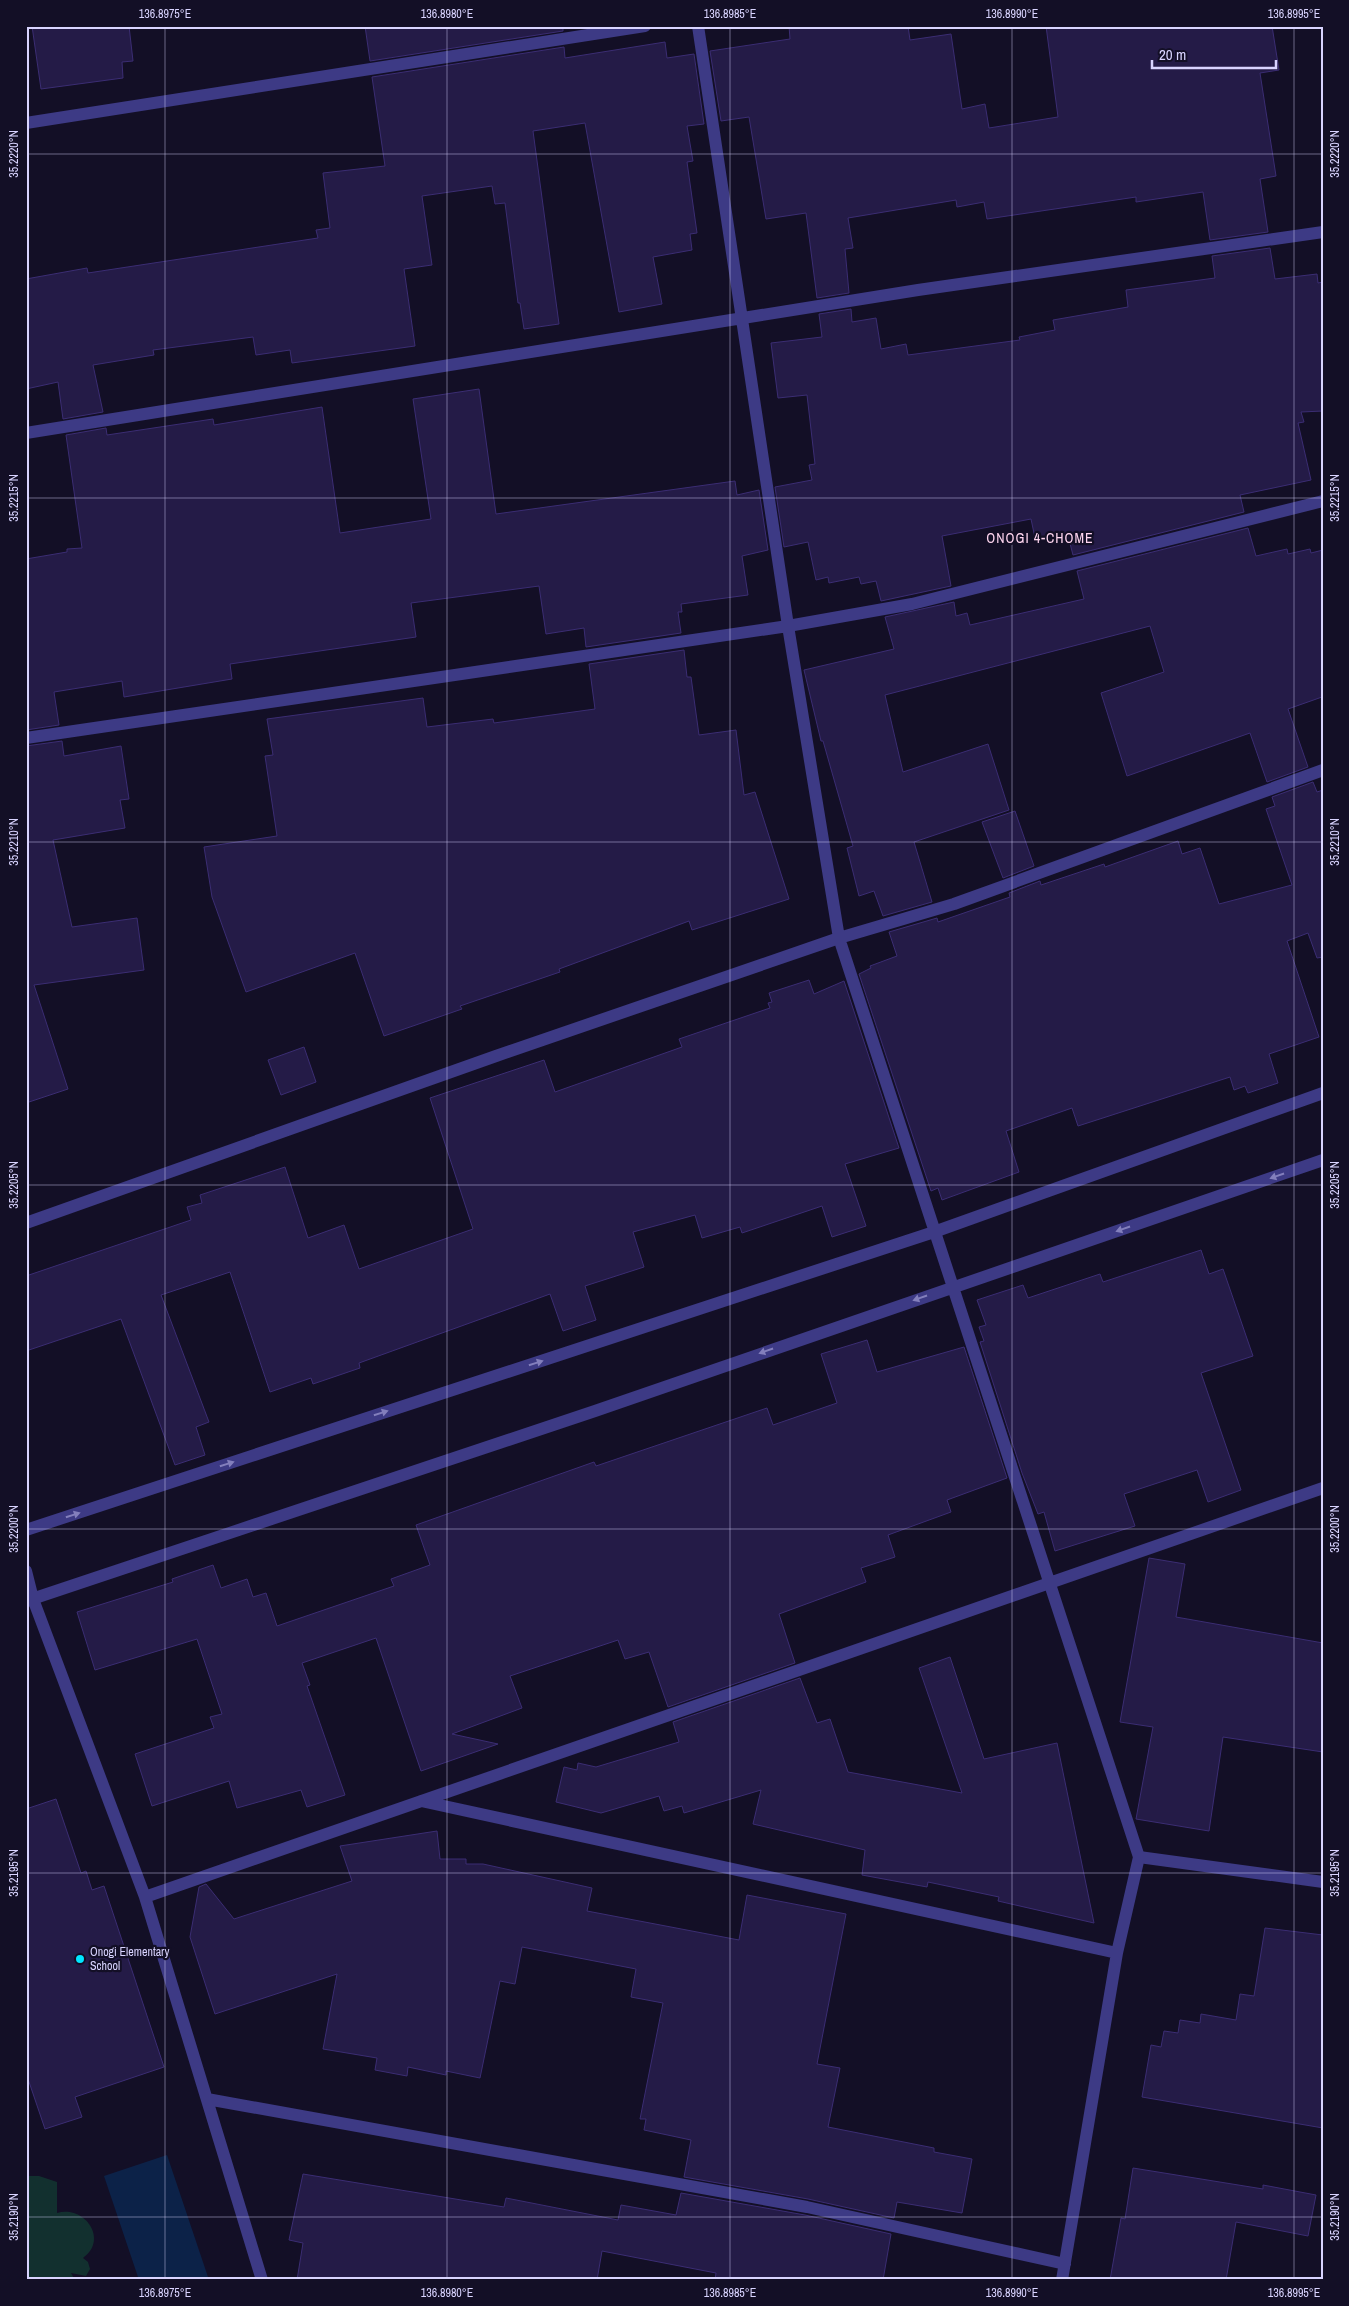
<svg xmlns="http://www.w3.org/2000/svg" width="1349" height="2306" font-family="'Archivo Narrow',sans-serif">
	<rect width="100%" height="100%" fill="#130f26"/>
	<path fill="#12302f" d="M26,2176H39L57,2182V2213C85,2205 109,2240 83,2258L88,2262L90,2269L86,2276L71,2273L75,2280H26Z"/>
	<path fill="#0c2248" d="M167,2155L209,2280H139L104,2176Z"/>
	<path fill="#241b47" stroke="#3b2d73" d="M32,26H129L133,61L122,62L123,78L41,89Z
		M365,26H563V31L370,61Z
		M789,26H908L910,40L951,34L962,109L985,104L989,128L1058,117L1046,26H1272L1279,70L1260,73L1276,176L1260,179L1268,232L1210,240L1203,192L1136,202V197L987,219L984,202L957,207L956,200L848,218L853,248L845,249L849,293L817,298L806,213L766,219L749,117L721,121L710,51L790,39Z
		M665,42L667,58L694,54L704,124L687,126L693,161L687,162L697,233L690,234L692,250L653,257L662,304L619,312L585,123L533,131L559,324L524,329L520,303H518L505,203L495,204L492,186L422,196L432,265L404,269L415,346L292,363L290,350L256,355L253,337L153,350L154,355L93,365L103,412L63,419L58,382L26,389V279L87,268L88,273L318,238L316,230L330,228L323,173L385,166L372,77L564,47L565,58Z
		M1270,248L1275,279L1317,274L1318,283L1323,282V411L1301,412L1304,422L1298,423L1311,480L1240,495L1244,512L1073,555L1067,532L1035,538L1031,519L942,536L951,586L881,601L876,581L861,584L859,577L829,583L828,577L816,580L808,542L784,547L775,487L812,480L809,465L815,464L807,395L778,398L771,343L822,337L819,314L851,309L852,322L876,318L881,349L906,344L908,355L1020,340L1019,337L1055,330L1053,320L1128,307L1126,290L1215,278L1212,256Z
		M479,389L496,514L735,481L737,495L759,490L768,550L742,556L748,595L681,604L682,612H678L681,633L586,647L584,628L546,634L539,586L411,603L416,637L230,664L232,679L124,697L122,681L54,692L59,725L26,730V559L67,552V549L82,548L66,435L106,428L107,435L213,419L214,425L322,407L340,533L431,519L413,399Z
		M1248,528L1256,556L1287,549L1288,554L1310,549L1311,553L1323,550L1322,697L1288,709L1308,767L1267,782L1250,733L1127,776L1101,693L1164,672L1150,626L885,695L903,772L988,744L1009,810L914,842L932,902L883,916L874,891L859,896L847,848L853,846L823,741H821L804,670L894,649L885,617L954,602L956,616L967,613L970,625L1084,599L1077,571Z
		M684,650L687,677H691L699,735L736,730L744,795L755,792L789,899L692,930L689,921L559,969L560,972L460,1006L462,1009L384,1036L355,953L246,992L212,897L204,847L277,836L265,756L273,755L267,719L423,698L427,727L493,719L494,723L595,709L589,664Z
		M62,741L64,756L121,746L129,799L120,800L125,828L53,840L72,927L137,918L144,970L34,985L68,1089L26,1103V746Z
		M1313,782L1317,792L1323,790V957L1317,958L1308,933L1287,941L1319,1037L1269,1054L1278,1083L1248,1093L1245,1086L1234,1090L1230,1077L1078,1126L1072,1108L1006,1131L1019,1172L942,1200L938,1188L931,1191L859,974L871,968L870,966L897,956L889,932L937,918L938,922L1010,897L1009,893L1040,881L1041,885L1104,864L1105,867L1178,841L1182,854L1200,848L1219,904L1292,885L1266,809L1275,806L1272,797Z
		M1015,811L1034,866L1003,878L982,822Z
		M809,980L814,994L844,981L899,1148L845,1164L866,1226L832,1237L822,1206L742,1233L740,1227L702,1238L695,1215L633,1232L644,1267L585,1286L596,1320L563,1331L550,1294L359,1363L360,1368L313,1384L311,1378L270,1392L230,1272L161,1295L209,1422L196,1427L205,1455L175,1465L121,1319L26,1351V1276L191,1220L187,1207L202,1203L200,1195L285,1167L308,1238L344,1225L359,1269L473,1229L430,1098L544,1060L555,1092L682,1047L679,1039L770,1008L768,1003L772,1002L769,993Z
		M304,1047L316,1082L281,1095L268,1060Z
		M1201,1250L1209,1274L1223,1269L1253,1356L1201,1373L1241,1490L1208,1502L1197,1470L1124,1494L1135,1526L1055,1551L1044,1512L1038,1514L1022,1473L980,1342L984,1341L979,1327L986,1325L977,1300L1023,1285L1028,1298L1100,1274L1103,1282Z
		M867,1340L877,1372L964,1347L1007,1478L947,1500L951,1512L888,1535L895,1557L861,1568L866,1582L779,1614L795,1663L668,1707L649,1652L625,1659L618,1640L510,1676L522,1708L452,1734L498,1744L421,1771L376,1638L302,1663L310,1685L307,1686L345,1795L307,1807L301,1790L237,1808L229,1781L152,1806L135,1754L214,1728L210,1717L222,1714L197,1639L95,1670L77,1612L173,1582L172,1579L213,1565L221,1588L247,1579L253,1597L266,1593L277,1626L394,1586L391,1579L430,1565L416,1525L594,1462L596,1466L767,1408L773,1425L837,1403L821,1354Z
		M1149,1558L1185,1564L1176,1617L1323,1643V1752L1223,1737L1209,1831L1136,1819L1153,1727L1120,1722Z
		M950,1657L984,1759L1057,1743L1094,1923L998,1901L999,1897L928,1882L927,1887L862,1875L865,1850L753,1824L761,1790L684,1813L682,1806L664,1811L659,1796L601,1813L556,1802L564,1767L577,1770L578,1763L596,1767L679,1742L673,1722L800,1678L817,1723L830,1719L848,1772L962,1793L919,1668Z
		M56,1799L81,1873L86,1871L92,1890L104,1886L164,2067L75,2097L82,2117L45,2129L26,2073V1809Z
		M437,1831L440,1859H466V1864H483L592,1888L587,1911L739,1940L747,1895L846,1914L817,2064L840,2068L828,2127L934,2148V2152L972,2159L962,2213L897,2202L894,2218L808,2199L684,2177L691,2140L644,2130L646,2119H640L663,2003L631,1997L636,1969L522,1947L515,1984L500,1981L480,2078L446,2071V2075L408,2067L407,2076L375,2070L377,2058L323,2049L337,1974L215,2014L190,1937L199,1887L206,1884L234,1919L352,1881L340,1846Z
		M1265,1928L1323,1935V2128L1142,2097L1151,2045L1161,2047L1164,2031L1178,2033L1180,2020L1200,2023L1201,2014L1236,2020L1240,1994L1254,1996Z
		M1133,2168L1263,2189V2185L1316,2195L1308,2236L1236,2222L1226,2280H1110L1121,2218L1125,2219Z
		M303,2174L504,2207L506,2198L618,2220L621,2205L676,2215L681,2193L805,2215L891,2234L883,2280H715L716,2273L602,2251L597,2280H297L303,2243L289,2240Z"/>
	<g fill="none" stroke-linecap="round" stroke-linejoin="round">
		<path stroke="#3d3a85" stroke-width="12" d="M698,26L788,626L839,938L1139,1857L1117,1953L1062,2280
			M26,123L645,26
			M26,433L918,290L1323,232
			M26,738L788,626L912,604L1323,501
			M26,1223L496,1056L839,938L954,904L1323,770
			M26,1530L934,1232L1323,1093
			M26,1571L33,1599L145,1897L262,2280
			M26,1601L595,1411L1323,1160
			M421,1801L1117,1953
			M1139,1857L1323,1882
			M145,1897L1323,1488
			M207,2099L807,2207L1065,2264"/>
	</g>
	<defs><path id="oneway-solid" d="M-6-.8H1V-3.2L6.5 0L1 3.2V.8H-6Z" transform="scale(1.25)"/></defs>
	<g fill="#837fbc">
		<use href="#oneway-solid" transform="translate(1277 1176) rotate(161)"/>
		<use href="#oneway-solid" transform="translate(1123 1229) rotate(161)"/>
		<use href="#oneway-solid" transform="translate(920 1298) rotate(161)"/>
		<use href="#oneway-solid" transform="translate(766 1351) rotate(161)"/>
		<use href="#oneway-solid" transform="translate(536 1363) rotate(-18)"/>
		<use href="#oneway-solid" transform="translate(381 1413) rotate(-18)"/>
		<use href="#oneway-solid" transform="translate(227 1464) rotate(-18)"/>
		<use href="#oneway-solid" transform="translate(73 1515) rotate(-18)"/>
	</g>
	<path fill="none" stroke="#d9d4ff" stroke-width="1" stroke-opacity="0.45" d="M165,26V2280M447,26V2280M730,26V2280M1012,26V2280M1294,26V2280M26,154H1323M26,498H1323M26,842H1323M26,1185H1323M26,1529H1323M26,1873H1323M26,2217H1323"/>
	<circle fill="#00e5ff" stroke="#130f26" stroke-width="2" cx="80" cy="1959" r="5"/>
	<g text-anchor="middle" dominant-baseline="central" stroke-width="4.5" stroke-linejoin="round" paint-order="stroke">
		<g font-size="12" fill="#d9d4ff" stroke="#130f26" text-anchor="start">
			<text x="90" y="1952">Onogi Elementary<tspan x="90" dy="14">School</tspan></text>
		</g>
		<g font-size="14" letter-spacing="1" fill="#ffd6f0" stroke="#130f26">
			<text x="1040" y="538">ONOGI 4-CHOME</text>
		</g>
	</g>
	<rect width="1349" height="2306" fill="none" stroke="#130f26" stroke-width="55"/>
	<path d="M1152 60v8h124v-8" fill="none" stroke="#d9d4ff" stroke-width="2.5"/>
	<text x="1159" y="60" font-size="15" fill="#d9d4ff" stroke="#130f26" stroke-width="4" paint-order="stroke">20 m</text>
	<rect x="28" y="28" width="1294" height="2250" fill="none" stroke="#d9d4ff" stroke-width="2"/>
	<g font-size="12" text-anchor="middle" fill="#d9d4ff">
		<text x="165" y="18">136.8975°E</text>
		<text x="447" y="18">136.8980°E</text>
		<text x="730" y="18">136.8985°E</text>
		<text x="1012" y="18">136.8990°E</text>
		<text x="1294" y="18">136.8995°E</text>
		<text transform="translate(14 154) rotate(-90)" y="4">35.2220°N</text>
		<text transform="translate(1335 154) rotate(-90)" y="4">35.2220°N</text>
		<text transform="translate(14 498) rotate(-90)" y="4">35.2215°N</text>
		<text transform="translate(1335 498) rotate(-90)" y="4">35.2215°N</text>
		<text transform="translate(14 842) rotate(-90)" y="4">35.2210°N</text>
		<text transform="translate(1335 842) rotate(-90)" y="4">35.2210°N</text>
		<text transform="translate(14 1185) rotate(-90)" y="4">35.2205°N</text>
		<text transform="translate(1335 1185) rotate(-90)" y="4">35.2205°N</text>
		<text transform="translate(14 1529) rotate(-90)" y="4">35.2200°N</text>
		<text transform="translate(1335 1529) rotate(-90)" y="4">35.2200°N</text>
		<text transform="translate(14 1873) rotate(-90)" y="4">35.2195°N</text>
		<text transform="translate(1335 1873) rotate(-90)" y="4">35.2195°N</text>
		<text transform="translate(14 2217) rotate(-90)" y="4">35.2190°N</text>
		<text transform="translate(1335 2217) rotate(-90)" y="4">35.2190°N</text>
		<text x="165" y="2297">136.8975°E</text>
		<text x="447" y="2297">136.8980°E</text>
		<text x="730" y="2297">136.8985°E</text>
		<text x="1012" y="2297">136.8990°E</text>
		<text x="1294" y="2297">136.8995°E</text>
	</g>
</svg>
